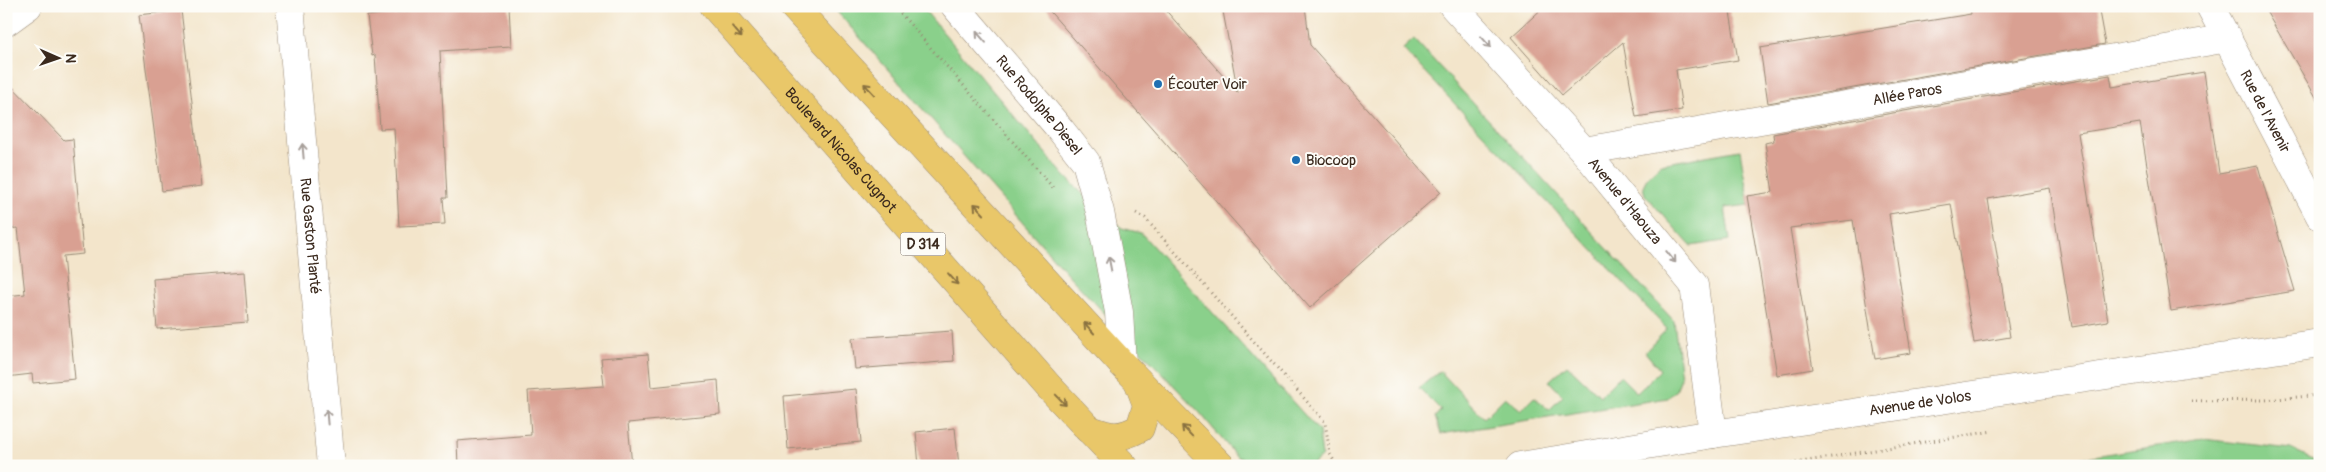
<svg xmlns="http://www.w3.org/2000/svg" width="2326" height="472" font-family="Pangolin,sans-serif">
	<rect width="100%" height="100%" fill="#fdfcf7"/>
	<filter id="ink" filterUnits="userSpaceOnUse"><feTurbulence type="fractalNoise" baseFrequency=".02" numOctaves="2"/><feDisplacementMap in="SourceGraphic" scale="10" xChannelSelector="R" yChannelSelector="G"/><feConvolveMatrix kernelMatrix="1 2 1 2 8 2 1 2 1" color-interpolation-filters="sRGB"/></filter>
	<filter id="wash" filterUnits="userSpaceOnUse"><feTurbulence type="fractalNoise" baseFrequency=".0096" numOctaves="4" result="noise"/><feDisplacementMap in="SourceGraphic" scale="20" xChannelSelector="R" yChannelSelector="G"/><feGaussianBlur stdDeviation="1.12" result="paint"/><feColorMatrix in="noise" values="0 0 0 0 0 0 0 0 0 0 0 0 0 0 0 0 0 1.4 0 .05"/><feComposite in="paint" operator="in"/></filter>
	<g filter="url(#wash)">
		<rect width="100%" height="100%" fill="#f3e5cb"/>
		<path fill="#8ad08b" stroke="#627d54" d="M832,6H921L1063,174L1101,212L1122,228L1141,233L1319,431L1322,456L1311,466H1270L1237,457L1200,413L1072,279Z
			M1414,39L1674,321L1681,378L1676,390L1668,398L1441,434L1435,417L1441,410L1419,388L1440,371L1484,418L1505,397L1521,410L1534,397L1549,410L1563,396L1549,381L1567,365L1600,396L1620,376L1637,393L1660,370L1645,352L1667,329L1403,49Z
			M1740,150L1749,205L1725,208L1730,240L1691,246L1645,195L1643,186L1648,176L1661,164Z
			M2203,439L2291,449L2320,462V466H2030Z"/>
		<g id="blocks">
			<path fill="#d9a092" d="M445,6H509L511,46L440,51L447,198H443L445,224L399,226L394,128L380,129L375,55L372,56L367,16Z
				M1045,6H1162L1238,93L1222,6H1305L1310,45L1441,192L1310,308Z
				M1545,6H1729L1738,60L1676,70L1682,110L1636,117L1623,42L1562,95L1511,37Z
				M1970,6H2098L2105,44L1768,103L1760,48L1971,14Z
				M2263,6H2320V104Z
				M181,10L202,186L162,191L139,15Z
				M2204,72L2219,173L2258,166L2295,291L2171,311L2140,123L2078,133L2108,321L2072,327L2050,188L1988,199L2010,337L1974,343L1951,204L1889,214L1911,353L1875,359L1853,220L1790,228L1813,369L1777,375L1747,196L1773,192L1765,143L1774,141L1773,134L2110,75L2112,87Z
				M6,80L64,140L73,139L83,254L63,256L75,379L33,383L32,374L6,377V296L25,294L18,228L6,229Z
				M244,272L248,322L157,329L153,279Z
				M952,331L954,361L855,369L852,338Z
				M648,354L651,387L718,380L720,414L628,423L632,466H458L457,441L531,435L528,391L604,386L601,358Z
				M856,389L861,442L788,449L784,396Z
				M955,428L959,466H919L916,432Z"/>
		</g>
	</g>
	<g filter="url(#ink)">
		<use href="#blocks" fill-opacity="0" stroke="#978874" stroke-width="1"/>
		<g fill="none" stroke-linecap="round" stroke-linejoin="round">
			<g stroke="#978874" stroke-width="29">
				<g id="street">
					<path id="s1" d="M290,6L331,466"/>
					<path id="s2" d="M955,6L1060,129L1086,162L1100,212L1119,312L1122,364"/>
					<path id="s3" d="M1453,6L1584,151L1694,285L1713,434"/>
					<path id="s4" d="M2210,6L2320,216"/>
					<path d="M6,22L28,6"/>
					<path id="s5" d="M1584,151L2228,38"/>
					<path id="s6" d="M1520,466L1713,434L2320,343"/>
				</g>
			</g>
			<g stroke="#978874" stroke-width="29">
				<g id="primary">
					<path id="s7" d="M714,6L1049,387L1124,466"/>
					<path d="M793,6L1122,364L1221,466"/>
					<path d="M1088,429C1111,437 1118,440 1140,428L1147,405L1138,381"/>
				</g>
			</g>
			<path stroke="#978874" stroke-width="3" stroke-dasharray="1 4" stroke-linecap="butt" d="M894,6L1055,190
				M1136,213L1145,218L1325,422L1330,454L1337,466
				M2191,401L2265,400L2320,395
				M1776,466L1993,431"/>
			<use href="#street" stroke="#fff" stroke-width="28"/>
			<use href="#primary" stroke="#e9c769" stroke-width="28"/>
		</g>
		<defs><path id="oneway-shaft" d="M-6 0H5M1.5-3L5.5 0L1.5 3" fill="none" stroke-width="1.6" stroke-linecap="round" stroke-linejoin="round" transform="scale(1.25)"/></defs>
		<g stroke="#897140">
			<use href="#oneway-shaft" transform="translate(737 32) rotate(49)"/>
			<use href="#oneway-shaft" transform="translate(869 89) rotate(-133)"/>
			<use href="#oneway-shaft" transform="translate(979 209) rotate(-133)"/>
			<use href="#oneway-shaft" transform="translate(953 279) rotate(49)"/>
			<use href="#oneway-shaft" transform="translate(1089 328) rotate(-133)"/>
			<use href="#oneway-shaft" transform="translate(1061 400) rotate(46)"/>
			<use href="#oneway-shaft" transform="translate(1187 431) rotate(-134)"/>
		</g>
		<g stroke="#a79f9a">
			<use href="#oneway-shaft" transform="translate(981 37) rotate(-131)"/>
			<use href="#oneway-shaft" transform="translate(1486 42) rotate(48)"/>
			<use href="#oneway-shaft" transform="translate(303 151) rotate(-95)"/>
			<use href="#oneway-shaft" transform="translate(1671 257) rotate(51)"/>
			<use href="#oneway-shaft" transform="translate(1110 264) rotate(-101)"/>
			<use href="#oneway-shaft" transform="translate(327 417) rotate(-95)"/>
		</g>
	</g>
	<g fill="#1f6fb2" stroke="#fdfcf7" stroke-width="2">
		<circle cx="1158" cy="84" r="5"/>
		<circle cx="1296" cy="160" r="5"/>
	</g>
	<g text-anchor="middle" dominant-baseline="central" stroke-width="4" stroke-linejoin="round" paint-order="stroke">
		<rect fill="#fdfcf7" stroke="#75695f" stroke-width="1" x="900.5" y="232.5" width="45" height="23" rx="4"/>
		<g font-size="14" font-weight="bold" fill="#3b2a1e">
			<text x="923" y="244">D 314</text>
		</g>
		<g font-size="15" fill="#3b2a1e" stroke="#fdfcf7" text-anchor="start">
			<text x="1168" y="84">Écouter Voir</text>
			<text x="1306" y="160">Biocoop</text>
		</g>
		<g font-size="15" fill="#3b2a1e" stroke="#fdfcf7">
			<text stroke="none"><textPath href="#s5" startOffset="328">Allée Paros</textPath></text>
			<text stroke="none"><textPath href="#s2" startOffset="130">Rue Rodolphe Diesel</textPath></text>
			<text stroke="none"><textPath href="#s4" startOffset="119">Rue de l'Avenir</textPath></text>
			<text stroke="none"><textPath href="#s7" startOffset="192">Boulevard Nicolas Cugnot</textPath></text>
			<text stroke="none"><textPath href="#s3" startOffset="260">Avenue d'Haouza</textPath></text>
			<text stroke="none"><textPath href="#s1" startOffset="231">Rue Gaston Planté</textPath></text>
			<text stroke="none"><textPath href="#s6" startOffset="405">Avenue de Volos</textPath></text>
		</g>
	</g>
	<rect width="2326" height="472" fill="none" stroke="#fdfcf7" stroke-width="25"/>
	<g transform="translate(58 58) rotate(92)" stroke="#fdfcf7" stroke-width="4" paint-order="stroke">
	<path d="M0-4L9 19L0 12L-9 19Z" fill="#3b2a1e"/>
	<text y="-8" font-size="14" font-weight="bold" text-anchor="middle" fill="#3b2a1e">N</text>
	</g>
</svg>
